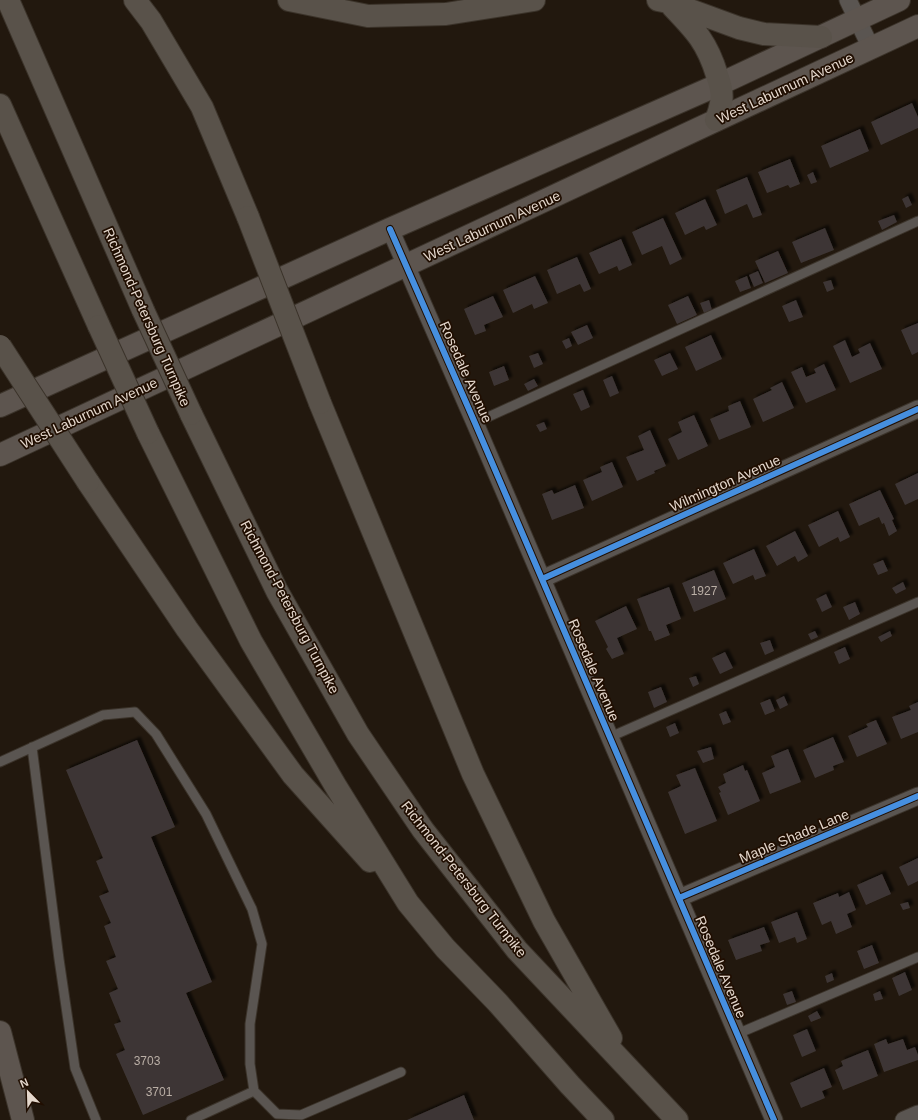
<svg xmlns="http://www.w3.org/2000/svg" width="918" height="1120" font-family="Arial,sans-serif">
	<defs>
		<filter id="shadow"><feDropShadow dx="3.5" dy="-3.5" stdDeviation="1" flood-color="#0009"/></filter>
	</defs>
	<rect width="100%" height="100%" fill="#22180e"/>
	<path fill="#3e3634" filter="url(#shadow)" d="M912,103L918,117V128L881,145L871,122Z
		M860,129L869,151L830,168L821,146Z
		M790,159L800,184L790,188L788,185L767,193L758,172Z
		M813,172L817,182L811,184L807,175Z
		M747,177L762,215L753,218L747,204L725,214L716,190Z
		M908,196L912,205L906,208L902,199Z
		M705,199L717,225L706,230L704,226L685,235L675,213Z
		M894,215L897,222L882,230L878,221Z
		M663,218L682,259L670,265L662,246L642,255L632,232Z
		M825,228L834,250L801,263L792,242Z
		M621,239L632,265L619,271L617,266L599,274L589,253Z
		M778,251L788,273L765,283L755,261Z
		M577,257L591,289L584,292L580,284L557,294L547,270Z
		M758,271L763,283L754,287L749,275Z
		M535,276L548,303L534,309L532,304L513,313L503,290Z
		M747,276L751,288L740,292L735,281Z
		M831,280L834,289L827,292L823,282Z
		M493,296L503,317L484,325L486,331L475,335L464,309Z
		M688,296L697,315L677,324L668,305Z
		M709,300L712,310L704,313L700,303Z
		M796,300L803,317L789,322L782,306Z
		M918,323V352L912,355L901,330Z
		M587,325L593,338L578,345L571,332Z
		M711,335L722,359L696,371L685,347Z
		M569,338L572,346L566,349L562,341Z
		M845,340L852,357L860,353L858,349L870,343L882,369L850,383L833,346Z
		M538,353L543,364L534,368L529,356Z
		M670,353L678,369L662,376L654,360Z
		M824,364L836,390L806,403L791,372L802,367L806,377L816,373L814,369Z
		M504,366L509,380L494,386L489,372Z
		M612,376L619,393L610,397L603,380Z
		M534,379L538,386L528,391L524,384Z
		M782,382L794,408L763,422L753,399L772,390L770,388Z
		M583,390L590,407L581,411L573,394Z
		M740,401L751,427L719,440L710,419L729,411L728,406Z
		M694,415L708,446L678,460L668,439L682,432L678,422Z
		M544,422L547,429L540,432L536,425Z
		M650,430L666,466L654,471L655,473L637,481L626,457L644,450L638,436Z
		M612,462L623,487L592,501L583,480L602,472L600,467Z
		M918,473V499L905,505L895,484Z
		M575,485L584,508L552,520L542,494L552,490L554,494Z
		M880,490L894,519L892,520L897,531L889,536L884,523L882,524L879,517L859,526L849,504Z
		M838,511L850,537L840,542L838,537L819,547L808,525Z
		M795,531L808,556L798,562L795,556L777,566L766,546Z
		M754,549L766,576L755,580L753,575L733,584L723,563Z
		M883,560L888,571L878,575L873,564Z
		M714,570L726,599L694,612L682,583Z
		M903,582L906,589L896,594L892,588Z
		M669,587L681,619L666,625L670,635L655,641L651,631H649L637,599Z
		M826,594L832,607L822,612L816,599Z
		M855,602L860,614L849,620L843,607Z
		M626,606L637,629L617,638L624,654L612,659L606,649L608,647L595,621Z
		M815,631L818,637L811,640L808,634Z
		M890,631L892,636L881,642L878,637Z
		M770,640L774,651L765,655L760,643Z
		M845,647L850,659L839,664L834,652Z
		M725,652L733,668L720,674L712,658Z
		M696,676L699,684L693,687L689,678Z
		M661,687L667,702L654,708L648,692Z
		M784,696L788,705L780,709L776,700Z
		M770,699L775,711L765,715L760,703Z
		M918,702V732L901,739L892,717L911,710L909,706Z
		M726,711L731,722L723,725L719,714Z
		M876,720L887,744L857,757L848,736L868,727L866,724Z
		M675,723L679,733L670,737L666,727Z
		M833,737L844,762L833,766L834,770L815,778L803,750Z
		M137,740L175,827L151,837L212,982L186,993L224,1080L143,1115L116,1054L125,1050L114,1024L121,1022L109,993L118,989L106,961L116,957L104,926L111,923L99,896L109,892L96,861L103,858L66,770Z
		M711,747L714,759L703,763L697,751Z
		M788,749L801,782L770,794L762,773L775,767L771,756Z
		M743,765L745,771L747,770L760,801L728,815L719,793L721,792L718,787L726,783L723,774Z
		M695,768L717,821L685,834L668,792L681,786L676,775Z
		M918,858V881L908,886L899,867Z
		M882,874L891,894L866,905L857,885Z
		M849,892L856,910L847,914L852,927L836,934L831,921L822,925L813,903L838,893L839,897Z
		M908,902L910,908L903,910L900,904Z
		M797,912L807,939L797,943L795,937L779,943L771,922Z
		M764,927L770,942L760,945L762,951L736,960L728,940Z
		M872,945L879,963L864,969L857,951Z
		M905,972L912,990L899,996L892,978Z
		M832,973L834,980L827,983L825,976Z
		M792,991L796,1002L787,1005L783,994Z
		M880,991L883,999L875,1001L873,994Z
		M817,1011L821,1018L811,1022L808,1016Z
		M807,1029L816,1051L802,1057L793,1035Z
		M886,1039L888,1044L903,1039L907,1050L915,1047L918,1055V1060L884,1072L874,1044Z
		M868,1050L878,1076L843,1090L835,1070L843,1066L841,1061Z
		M824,1068L832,1087L822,1091L825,1098L801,1108L790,1083Z
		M464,1095L474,1120H407Z"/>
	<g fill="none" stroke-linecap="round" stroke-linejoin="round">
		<g stroke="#3b332a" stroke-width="11">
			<path id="service" d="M475,423L918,221
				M610,737L918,602
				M32,747L59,959L75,1068L96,1120
				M0,762L103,715L135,712L156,734L206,814L252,909L262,944L250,1024V1064L254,1091L191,1120
				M737,1034L918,957
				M254,1091L277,1114L301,1115L401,1072"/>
		</g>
		<g stroke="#3b332a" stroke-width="19">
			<path id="minor" d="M848,0L871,48
				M390,229L475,423L774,1120
				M542,579L918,409
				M679,898L918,796
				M904,1120L918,1114"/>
		</g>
		<g stroke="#3b332a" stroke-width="24">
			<path id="primary" d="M0,406L390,229L720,84L899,0
				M0,455L918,26
				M0,1032L23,1120"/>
		</g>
		<g stroke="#3b332a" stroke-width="24">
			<path id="motorway" d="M8,0L143,310
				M135,0L151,21L202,107L248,217
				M289,0L368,16L446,14L534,0
				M658,0L668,2L739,28L764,34L821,37
				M672,6C695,30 707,42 717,75C720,83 723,94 721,103C720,109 718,115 716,120
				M0,105L99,326
				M320,403L473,774L544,921L611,1038
				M191,414L277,591L358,734L423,830L517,950L677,1120
				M148,433L251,641L335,785L408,903L445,948L498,1003L570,1085L603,1120
				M88,482L187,629L293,775L370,861"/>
		</g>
		<use href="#service" stroke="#5a5551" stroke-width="9"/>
		<use href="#minor" stroke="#5a5551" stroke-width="17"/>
		<use href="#primary" stroke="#5d554f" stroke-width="22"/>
		<use href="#motorway" stroke="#59524a" stroke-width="22"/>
		<g stroke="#3b332a" stroke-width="24" stroke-linecap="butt">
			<path id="motorway-bridge" d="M248,217L320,403
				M143,310L191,414
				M99,326L148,433
				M0,346L88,482"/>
		</g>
		<use href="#motorway-bridge" stroke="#59524a" stroke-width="22"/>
		<g stroke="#200e01" stroke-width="8">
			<path id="cycleway" d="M390,229L475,423L774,1120
				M542,579L918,409
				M679,898L918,796"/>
		</g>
		<use href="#cycleway" stroke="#468fdf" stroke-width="6"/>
	</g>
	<g text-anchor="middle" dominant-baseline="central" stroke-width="3.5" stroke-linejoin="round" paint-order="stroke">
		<g font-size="12" fill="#baafa6">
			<text x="704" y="591">1927</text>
			<text x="147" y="1061">3703</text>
			<text x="159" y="1092">3701</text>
		</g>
		<g font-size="14" fill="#e4d7cc" stroke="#200e01">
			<text transform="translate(785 88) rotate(-25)">West Laburnum Avenue</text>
			<text transform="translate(492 226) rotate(-25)">West Laburnum Avenue</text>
			<text transform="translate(147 317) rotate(66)">Richmond-Petersburg Turnpike</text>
			<text transform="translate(466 372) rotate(66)">Rosedale Avenue</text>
			<text transform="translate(89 413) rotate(-25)">West Laburnum Avenue</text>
			<text transform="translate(725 483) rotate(-24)">Wilmington Avenue</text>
			<text transform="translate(290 607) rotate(62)">Richmond-Petersburg Turnpike</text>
			<text transform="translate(594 670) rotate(67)">Rosedale Avenue</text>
			<text transform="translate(794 836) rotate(-23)">Maple Shade Lane</text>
			<text transform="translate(464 879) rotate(52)">Richmond-Petersburg Turnpike</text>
			<text transform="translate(721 967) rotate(67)">Rosedale Avenue</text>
		</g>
	</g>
	<g transform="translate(28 1092) rotate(337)" stroke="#200e01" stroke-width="3" paint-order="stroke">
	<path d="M0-3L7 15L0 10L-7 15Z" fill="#e4d7cc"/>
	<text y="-6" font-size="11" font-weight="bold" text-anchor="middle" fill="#e4d7cc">N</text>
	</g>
</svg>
